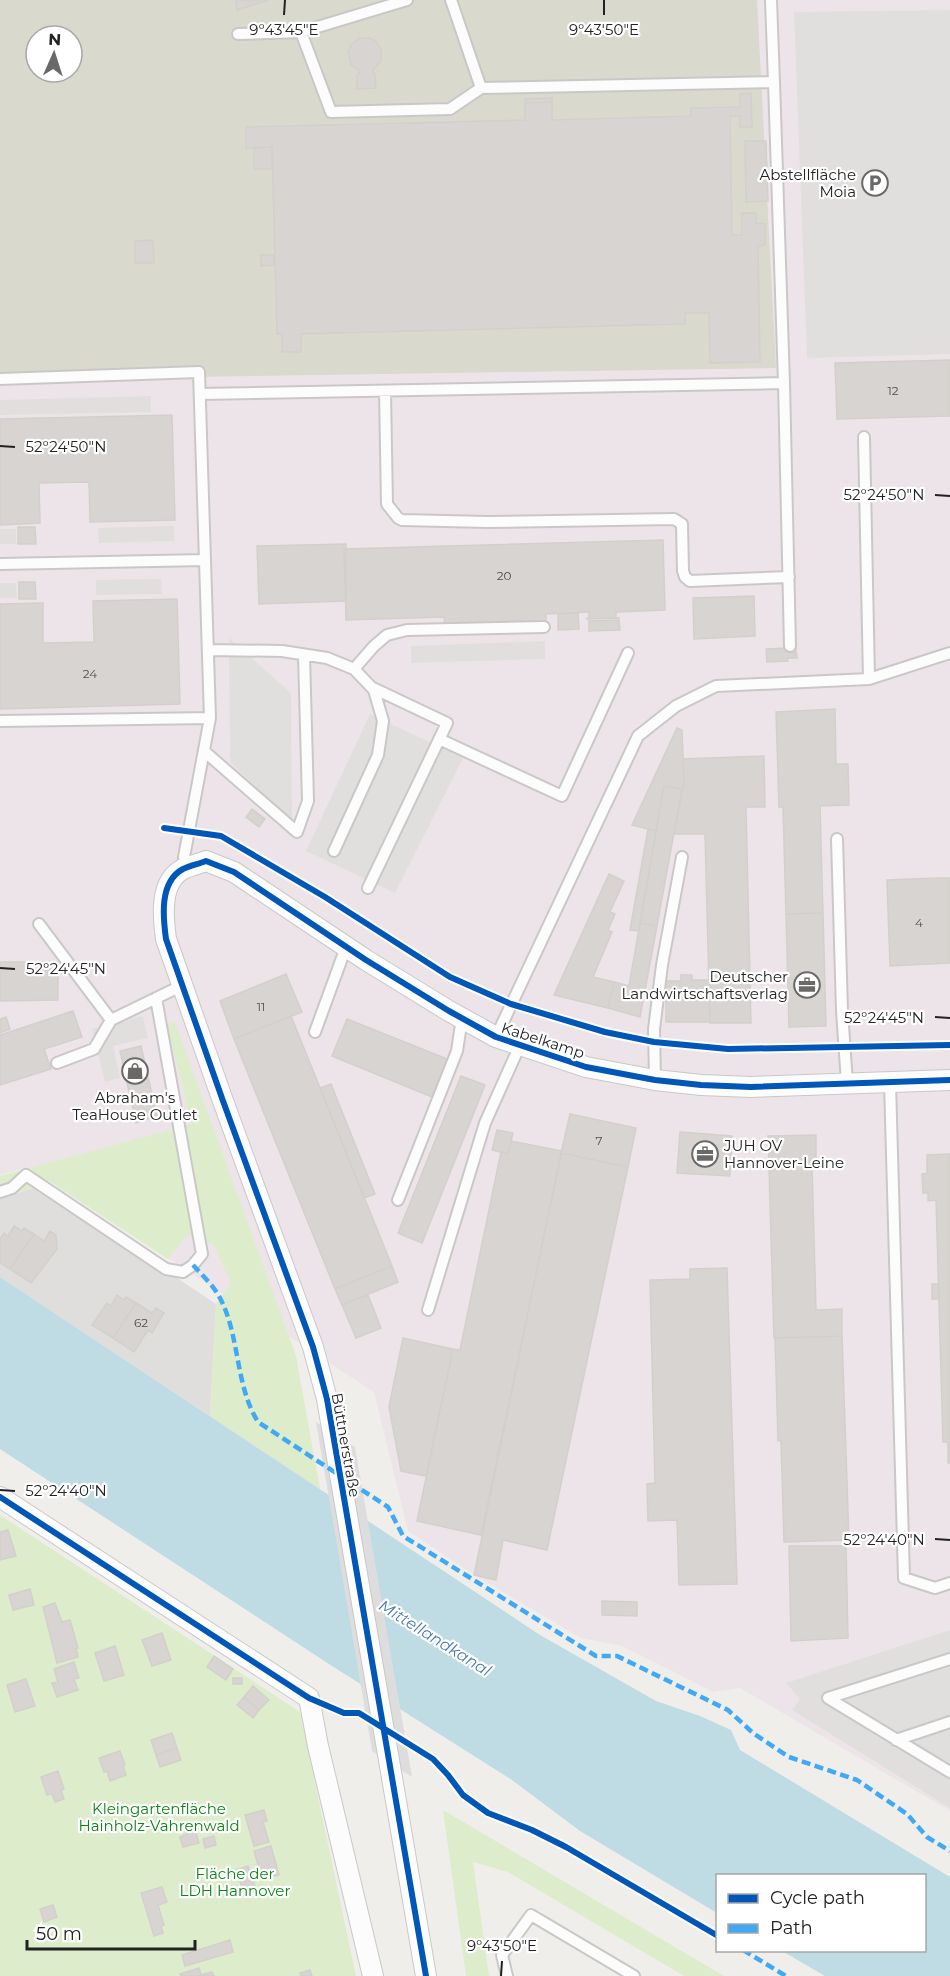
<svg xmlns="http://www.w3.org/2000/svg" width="950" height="1976" font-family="Montserrat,sans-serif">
	<rect width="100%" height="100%" fill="#f0eeeb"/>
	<path fill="#dfdedc" d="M39,1186L216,1304L210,1416L0,1277V1199Z"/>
	<path fill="#ede4e9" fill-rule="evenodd" d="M0,0H950V1811L740,1688L713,1692L622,1646L581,1638L474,1575L408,1531L374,1392L28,1167L0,1175ZM36,36H72V72H36Z"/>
	<path fill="#d9d9cd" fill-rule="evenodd" d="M0,0H757L776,368L0,380ZM36,36H72V72H36Z"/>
	<path fill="#ddeccb" d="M175,1022L296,1356L320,1489L210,1416L216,1304L231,1283L213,1244L187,1235L168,1259L49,1181L33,1188L0,1199V1176L192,1124L167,1024Z
		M0,1515L300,1712L356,1976H0Z
		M443,1810L724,1976H684L508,1872L473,1862L489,1976H466Z"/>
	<path fill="#e0dfde" d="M950,10V354L807,358L794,12Z
		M151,396V412L0,415V400Z
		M174,526V541L99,543L98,528Z
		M0,529H16V544H0Z
		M161,579L162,594L96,595V580Z
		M0,583H16L17,598H0Z
		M229,638L291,693L292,821L230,762Z
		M545,641V659L411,663V646Z
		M370,714L463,758L395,893L306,851Z
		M143,1016L148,1038L113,1046L120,1078L105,1082L92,1029Z
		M950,1630V1808L792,1710L800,1699L786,1683Z"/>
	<path fill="#bfdbe3" d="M0,1277L540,1635L656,1701L700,1716L731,1730L740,1750L950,1877V1976H825L782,1951L924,1950V1876H718L717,1913L580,1831L512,1780L332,1666L0,1449Z"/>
	<path fill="#dedddd" d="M316,1422L355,1447L412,1777L372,1751Z"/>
	<path fill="#d7d4d2" stroke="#d3d0cc" stroke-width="1.5" d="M236,0H269L237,10Z
		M360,38H369L376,41L381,49V61L373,70V73H375L376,88L357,89V74H359V70L351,65L348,52L352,44Z
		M751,93L752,127H740V116H730L732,235H742V213H756V223L765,224V245L758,246L760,362L710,363L709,313H685V324L301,334V352H282V334H277L272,147L246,148V127L525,120V103L552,102V120L691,116V108L740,107V94Z
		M552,98V102L525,103V99Z
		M745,141H766L768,201L746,202Z
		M272,147V169H254V148Z
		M153,240L154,263H135V241Z
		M261,255H274V265L261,266Z
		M950,360V416L837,419L835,363Z
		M172,415L175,520L90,522L89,482L39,483L40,523L0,525V419Z
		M18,527H35L36,544H18Z
		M663,540L665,610L616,612V618H620L586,619L589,618V612L546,614V624L445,627L444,617L346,620L344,549Z
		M346,544V601L259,604L257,546Z
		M19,582H35L36,599H19Z
		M754,596L755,636L694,639L693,598Z
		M177,599L180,704L0,709V604L43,603V643L94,642L93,601Z
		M578,613L579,629L558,630V614Z
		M619,620L620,630L589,631V621Z
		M787,648V650H796L797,658H787L788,661L767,662L766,649Z
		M835,709L836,764H848L849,805L820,806L823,913L786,914L783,807H779L776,712Z
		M677,728L682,730L684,782L682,789L664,786L656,831L632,825Z
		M764,756L765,807H746L751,1023H710L705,834H674L684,782L683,759Z
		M664,786L682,789L657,926L640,923Z
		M252,809L265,819L259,827L246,817Z
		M648,829L656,831L639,931L630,930Z
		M609,874L624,881L610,912L615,914L608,930L612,932L593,977L614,982L608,1008L554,995Z
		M937,878H950V963L890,966L887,880Z
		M823,913L826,1026L789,1027L786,914Z
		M640,923L657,926L640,1017L608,1008L614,982L629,986Z
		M0,962H58V1000L0,1001Z
		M286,974L302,1012L234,1039L220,1001Z
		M681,975H692V980H709L710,1022H666V981H681Z
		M73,1011L82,1037L44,1049L51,1069L0,1085V1035Z
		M291,1016L392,1266L335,1289L234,1039Z
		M6,1017L10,1029L0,1033V1019Z
		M347,1019L447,1059L432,1097L332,1056Z
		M141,1046L157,1116L136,1123L120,1051Z
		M461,1076L485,1085L422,1243L398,1233Z
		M331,1084L375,1194L364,1198L320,1088Z
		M570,1114L636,1128L628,1167L561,1153Z
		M497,1130L513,1133L508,1154L492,1150Z
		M680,1132L732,1136L730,1176L677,1173Z
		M816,1135V1166L769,1167L768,1136Z
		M511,1141L562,1151L481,1535L417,1521L453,1349L460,1350L501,1152L508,1154Z
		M561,1153L628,1167L547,1550L503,1540L496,1580L474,1575Z
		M950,1154V1463H948V1442H943L936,1200L928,1201V1193H923L922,1174L927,1173V1155Z
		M812,1166L816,1310L842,1309V1336L774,1338L769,1167Z
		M14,1226L22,1231L24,1228L34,1234L10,1269L0,1263V1239L4,1233L8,1236Z
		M50,1231L56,1235L57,1249L31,1283L10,1269L34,1234L44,1241Z
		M392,1266L398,1282L342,1305L335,1289Z
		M727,1268L737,1584L679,1585L677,1520L648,1521L647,1484L655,1483L650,1280L690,1279V1269Z
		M932,1284H939V1299H932Z
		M117,1295L124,1300L126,1297L136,1303L113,1338L92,1325L107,1303L111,1306Z
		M368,1295L381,1328L356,1338L342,1305Z
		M136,1303L152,1313L156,1308L164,1313L152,1333L148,1330L134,1352L113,1338Z
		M842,1336L849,1540L784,1542L781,1440L778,1441L775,1338Z
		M403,1338L453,1349L426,1476L401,1471L389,1407Z
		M8,1530L16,1556L0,1560V1532Z
		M789,1546H846L848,1638L791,1641Z
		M30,1589L34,1605L13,1610L9,1595Z
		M602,1601L637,1602V1616L602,1615Z
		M55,1603L62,1622L70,1620L78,1648L76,1649L78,1657L57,1663L43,1607Z
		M162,1633L171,1660L152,1666L142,1640Z
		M115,1646L124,1675L104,1681L95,1653Z
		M214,1656L233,1669L226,1680L207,1667Z
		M74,1662L79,1678L74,1679L78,1690L57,1697L52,1683L58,1682L54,1669Z
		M233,1678H242V1684H233Z
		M26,1679L35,1706L15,1712L7,1685Z
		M253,1686L269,1700L259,1710L244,1697Z
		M244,1697L259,1710L253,1718L237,1705Z
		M172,1733L177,1748L156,1755L151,1740Z
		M177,1748L181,1760L160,1767L156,1755Z
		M120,1751L125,1765L123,1766L126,1775L110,1781L107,1771L104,1772L99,1758Z
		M58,1771L64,1789L61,1790L64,1799L55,1802L52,1794L47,1795L41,1777Z
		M264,1810L267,1821L263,1822L269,1842L254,1846L245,1815Z
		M195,1830L199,1843L183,1847L180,1837Z
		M214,1836L216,1845L205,1848L203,1839Z
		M271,1846L279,1875L262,1879L254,1851Z
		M248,1866L257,1892L245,1896L236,1870Z
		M162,1887L167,1902L158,1905L164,1925L161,1926L163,1933L154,1936L141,1893Z
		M53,1905L57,1917L44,1922L40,1909Z
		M230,1940L233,1952L185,1966L182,1955Z
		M199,1968L201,1975L212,1972L214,1976H181L180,1974Z
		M310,1970L312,1976H301L300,1973Z"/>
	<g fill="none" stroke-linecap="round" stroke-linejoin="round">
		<g stroke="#c9c8c7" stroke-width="14">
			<path id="lane" d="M451,0L481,88L774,82L784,383
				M771,0L774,82
				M301,32L331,112L450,109L481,88
				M238,34L301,32L407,0
				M0,379L199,372L210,718L184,857L188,867
				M385,391L387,504L398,518L402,520L487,522L674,519L682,524L683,571L685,577L690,581L789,577
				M200,394L784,383L790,646
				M864,437L869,679
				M0,564L205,560
				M208,650L282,651L327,658L354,669L374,690L383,721L378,755L334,851
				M354,669L374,646L387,635L407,630L544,627
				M0,721L210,718
				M439,739L562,796L628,653
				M204,751L297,832L308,801L304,655
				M837,839L842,1011L847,1083
				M368,888L447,723L373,688
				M39,924L111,1020L181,986
				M315,1032L346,947
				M496,1037L638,736L676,706L716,686L869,679L950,653
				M57,1063L94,1049L111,1020
				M655,1080L654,1029L662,965L682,857
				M890,1083L904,1578L935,1588L950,1583
				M0,1192L12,1188L26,1175L166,1269L183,1272L193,1265L202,1254L156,998
				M398,1200L457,1051L462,1018
				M428,1310L485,1123L520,1045
				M950,1659L828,1698L950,1772
				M896,1740L950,1722
				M507,1976L502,1955L531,1915L634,1976"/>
		</g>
		<g stroke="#c9c8c7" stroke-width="22">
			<path id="street" d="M0,1497L309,1698L318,1746L373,1976
				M426,1976L327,1399L313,1347L223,1101L166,939C163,917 159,882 183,869C190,866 198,864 206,861L234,872L366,960L449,1011L496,1037L586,1067L655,1080L701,1085L751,1087L950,1080"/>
		</g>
		<use href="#lane" stroke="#fdfcfc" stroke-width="10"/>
		<use href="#street" stroke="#fdfcfc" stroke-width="20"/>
		<path stroke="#3fa9f5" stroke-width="4.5" stroke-dasharray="9 4.5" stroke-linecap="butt" d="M193,1265C202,1275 214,1286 220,1298C240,1336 235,1385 258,1422L388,1507L403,1536L596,1656H617L728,1710L753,1733L789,1757L857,1780L907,1814L927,1837L950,1851
			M743,1950L786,1976"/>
		<g stroke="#fff" stroke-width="10">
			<path id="cycleway" d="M164,828L221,836L325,897L450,977L511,1004L605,1032L654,1042L728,1049L950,1045
				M0,1497L309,1698L344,1713H359L433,1759L448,1775L463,1795L488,1813L532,1830L566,1847L718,1936
				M426,1976L327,1399L313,1347L223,1101L166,939C163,917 159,882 183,869C190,866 198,864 206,861L234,872L366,960L449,1011L496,1037L586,1067L655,1080L701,1085L751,1087L950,1080"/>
		</g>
		<use href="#cycleway" stroke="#0057b8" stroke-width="6"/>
	</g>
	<path fill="none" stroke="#222" stroke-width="2" d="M284,15L285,0M604,15V0M0,446L15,447M935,495L950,496M0,968L15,969M935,1017L950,1018M0,1490L15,1491M935,1539L950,1540M501,1976L502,1961"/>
	<defs>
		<g id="parking-ring" transform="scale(1.35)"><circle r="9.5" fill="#fff" stroke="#6a6968" stroke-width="1.5"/><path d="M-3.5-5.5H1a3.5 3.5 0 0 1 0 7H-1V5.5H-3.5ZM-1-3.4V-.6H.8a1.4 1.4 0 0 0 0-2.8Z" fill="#6a6968"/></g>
		<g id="office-ring" transform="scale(1.35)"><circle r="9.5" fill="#fff" stroke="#6a6968" stroke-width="1.5"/><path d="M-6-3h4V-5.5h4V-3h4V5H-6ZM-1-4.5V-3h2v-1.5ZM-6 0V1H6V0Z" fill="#6a6968"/></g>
		<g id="shop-ring" transform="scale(1.35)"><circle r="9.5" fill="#fff" stroke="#6a6968" stroke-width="1.5"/><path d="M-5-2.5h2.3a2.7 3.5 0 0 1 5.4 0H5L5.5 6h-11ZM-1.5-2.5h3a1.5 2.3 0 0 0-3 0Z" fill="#6a6968"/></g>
	</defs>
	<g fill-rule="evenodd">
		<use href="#parking-ring" x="875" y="183"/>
		<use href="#office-ring" x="807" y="985"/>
		<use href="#shop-ring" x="135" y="1071"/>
		<use href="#office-ring" x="705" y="1154"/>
	</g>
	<g text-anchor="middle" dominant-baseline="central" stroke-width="4.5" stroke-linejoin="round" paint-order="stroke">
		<g font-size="12" fill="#4f4e4e">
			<text x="893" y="390">12</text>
			<text x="504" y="575">20</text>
			<text x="90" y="673">24</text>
			<text x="919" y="922">4</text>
			<text x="261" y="1006">11</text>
			<text x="599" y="1140">7</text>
			<text x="141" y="1322">62</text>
		</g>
		<g font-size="15" fill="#222" stroke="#fff" text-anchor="end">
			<text x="856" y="174">Abstellfläche<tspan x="856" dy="17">Moia</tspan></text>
			<text x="788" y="976">Deutscher<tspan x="788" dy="17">Landwirtschaftsverlag</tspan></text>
			<text x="135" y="1097" text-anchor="middle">Abraham's<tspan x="135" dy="17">TeaHouse Outlet</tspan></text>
			<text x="724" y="1145" text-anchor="start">JUH OV<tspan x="724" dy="17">Hannover-Leine</tspan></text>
		</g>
		<g font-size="15" fill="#222" stroke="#fff">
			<text transform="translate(543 1040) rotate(18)">Kabelkamp</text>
			<text transform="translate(346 1445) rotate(80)">Büttnerstraße</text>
		</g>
		<g font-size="15" fill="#0c8416" stroke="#fff">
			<text x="159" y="1808">Kleingartenfläche<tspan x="159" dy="17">Hainholz-Vahrenwald</tspan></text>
			<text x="235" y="1873">Fläche der<tspan x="235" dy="17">LDH Hannover</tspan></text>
		</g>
		<g font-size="16" font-style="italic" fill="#4a7aab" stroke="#fff">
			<text transform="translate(435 1638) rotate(32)">Mittellandkanal</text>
		</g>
	</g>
	<g font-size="15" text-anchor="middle" fill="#222" stroke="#fff" stroke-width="4.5" stroke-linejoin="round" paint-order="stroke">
		<text x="284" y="35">9°43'45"E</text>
		<text x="604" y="35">9°43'50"E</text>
		<text x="66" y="452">52°24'50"N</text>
		<text x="884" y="500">52°24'50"N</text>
		<text x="66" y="974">52°24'45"N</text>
		<text x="884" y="1023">52°24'45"N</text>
		<text x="66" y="1496">52°24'40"N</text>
		<text x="884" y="1545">52°24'40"N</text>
		<text x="502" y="1951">9°43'50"E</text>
	</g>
	<rect x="716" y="1874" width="210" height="78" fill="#ffffff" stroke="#a7a7a7" stroke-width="1.5"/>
	<rect x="728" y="1894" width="30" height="9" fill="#0057b8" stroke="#a7a7a7" stroke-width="1.5"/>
	<text x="770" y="1904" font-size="18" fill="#222222">Cycle path</text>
	<rect x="728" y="1924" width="30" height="9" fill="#3fa9f5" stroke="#a7a7a7" stroke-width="1.5"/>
	<text x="770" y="1934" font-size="18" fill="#222222">Path</text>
	<g transform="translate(54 54) rotate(3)"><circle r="28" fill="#ffffff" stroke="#a7a7a7" stroke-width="1.5"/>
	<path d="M0-4.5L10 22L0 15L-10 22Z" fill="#6a6968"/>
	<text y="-9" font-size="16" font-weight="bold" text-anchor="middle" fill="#222222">N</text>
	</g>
	<path d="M27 1940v9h168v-9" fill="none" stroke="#222222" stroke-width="3"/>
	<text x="36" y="1940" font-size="18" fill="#222222" stroke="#ffffff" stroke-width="4.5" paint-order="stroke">50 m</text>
</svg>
